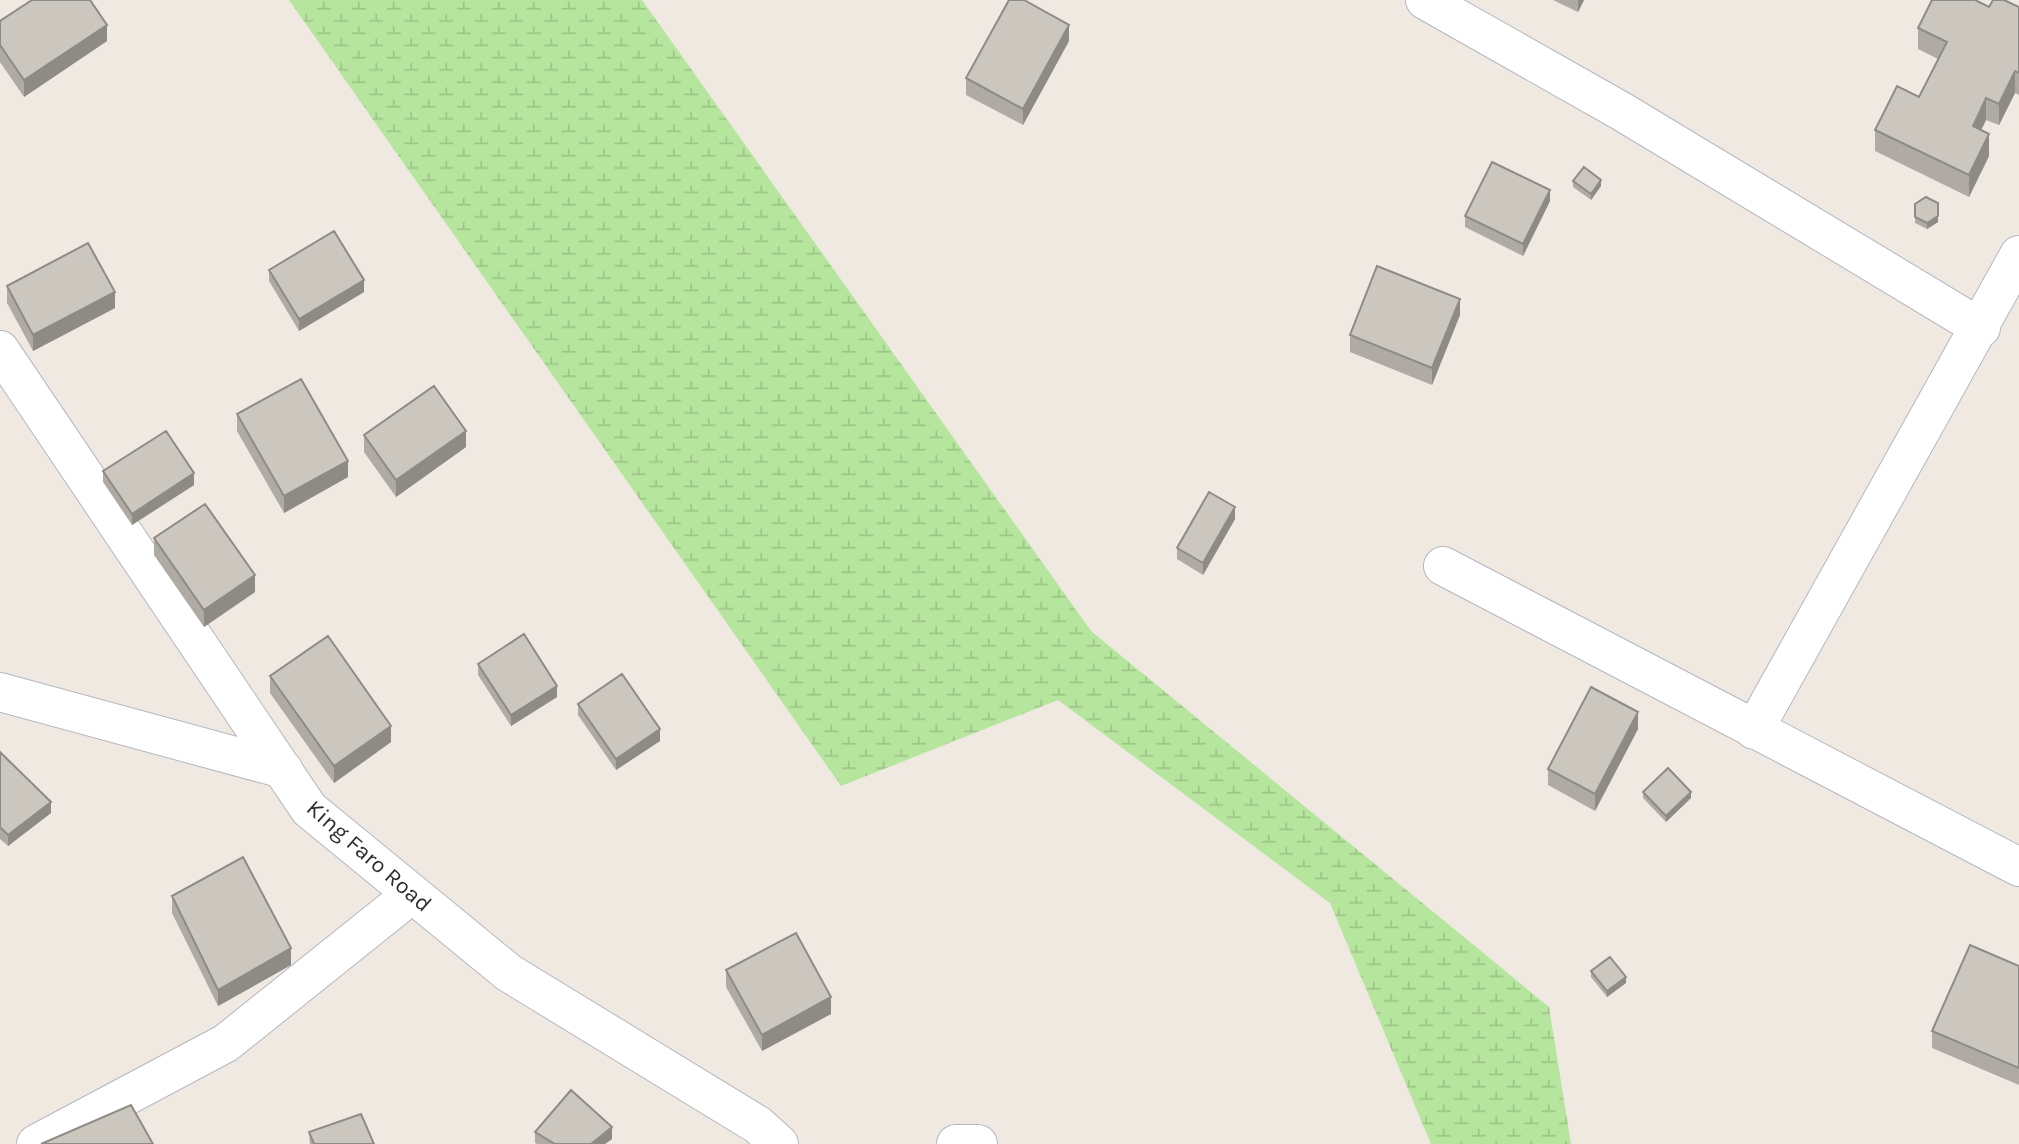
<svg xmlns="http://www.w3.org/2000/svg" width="2019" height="1144" font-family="Karla,sans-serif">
	<defs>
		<pattern id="wetland-marsh" width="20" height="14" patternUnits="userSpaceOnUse" patternTransform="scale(1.75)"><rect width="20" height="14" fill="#b6e59e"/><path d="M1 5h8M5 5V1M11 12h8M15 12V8" fill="none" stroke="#9dc588"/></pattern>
	</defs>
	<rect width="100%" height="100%" fill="#efe9e1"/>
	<path fill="url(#wetland-marsh)" d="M289,0H642L1091,631L1549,1007L1571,1144H1431L1330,903L1058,700L841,786Z"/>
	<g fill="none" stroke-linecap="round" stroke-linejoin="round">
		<g stroke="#b4b7c1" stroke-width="40">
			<path id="minor" d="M1425,0L1621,111L1981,328
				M0,350L309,809L509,973L758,1125L779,1144
				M1443,566L2019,867
				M0,692L283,769
				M1754,730L2019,255
				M36,1144L226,1043L412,894
				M956,1144H978"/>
		</g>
		<use href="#minor" stroke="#fff" stroke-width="38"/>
	</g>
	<path fill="#afaba4" d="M1553,0H1584L1578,12Z
		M1989,7H2019V95L2015,93L1999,125L1986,120L1981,130L1989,156L1969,197L1875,151V130L1919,97L1938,59L1918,49V28Z
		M0,21L107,41L24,97L0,62Z
		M1069,41L1023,125L966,95V78Z
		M1573,181L1601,186L1591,200L1573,187Z
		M1550,201L1523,256L1465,227V216Z
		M1915,204L1938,222L1927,229L1915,223Z
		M269,270L364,292L299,331L269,281Z
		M7,286L115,308L33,351L7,303Z
		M1460,315L1432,385L1350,352V335Z
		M237,414L348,477L284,513L237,431Z
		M364,435L466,447L396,497L364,452Z
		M103,471L194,485L132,525L103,482Z
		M1235,519L1203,575L1177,559V548Z
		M154,538L255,592L204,627L154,555Z
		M478,664L557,697L511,726L478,675Z
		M270,676L391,742L334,783L270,693Z
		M578,704L660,741L616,770L578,715Z
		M1638,729L1595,811L1548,785V769Z
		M0,752L51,813L8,846L0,839Z
		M1643,792L1691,798L1666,822L1643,798Z
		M172,896L291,965L218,1006L172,913Z
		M2019,966V1085L1932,1048V1031Z
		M726,970L831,1014L762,1051L726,987Z
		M1591,971L1626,983L1607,997L1591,977Z
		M309,1132L374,1144H310Z
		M535,1132L612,1139L605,1144H537L535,1143Z"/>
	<path fill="#8e8b86" d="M1578,0H1584L1578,12Z
		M107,25V41L24,97V80Z
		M1069,25V41L1023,125V109Z
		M2015,71V93L1999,125V104Z
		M1986,98V120L1973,147V126Z
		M1989,134V156L1969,197V175Z
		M1601,180V186L1591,200V194Z
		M1550,190V201L1523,256V244Z
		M1938,216V222L1927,229V223Z
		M364,280V292L299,331V319Z
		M115,292V308L33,351V335Z
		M1460,299V315L1432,385V368Z
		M466,431V447L396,497V480Z
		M348,461V477L284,513V496Z
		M194,473V485L132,525V514Z
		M1235,507V519L1203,575V563Z
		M255,575V592L204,627V610Z
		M557,686V697L511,726V715Z
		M1638,712V729L1595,811V794Z
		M391,726V742L334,783V766Z
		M660,729V741L616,770V759Z
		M1691,792V798L1666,822V816Z
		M51,802V813L8,846V835Z
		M291,948V965L218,1006V990Z
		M1626,977V983L1607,997V991Z
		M831,997V1014L762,1051V1035Z
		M612,1127V1139L605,1144H591Z"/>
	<path fill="#cbc7bf" stroke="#8e8b86" stroke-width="2" d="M32,0H90L107,25L24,80L0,45V21Z
		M1009,0H1024L1069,25L1023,109L966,78Z
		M1932,0H1975L1989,7L1993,0H2004L2019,7V73L2015,71L1999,104L1986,98L1973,126L1989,134L1969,175L1875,130L1897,86L1919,97L1947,42L1918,28Z
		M1492,162L1550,190L1523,244L1465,216Z
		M1584,167L1601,180L1591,194L1573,181Z
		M1926,197L1938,203V216L1927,223L1915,217V204Z
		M334,231L364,280L299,319L269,270Z
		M88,243L115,292L33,335L7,286Z
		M1377,266L1460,299L1432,368L1350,335Z
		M301,379L348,461L284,496L237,414Z
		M434,386L466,431L396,480L364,435Z
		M166,431L194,473L132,514L103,471Z
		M1209,492L1235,507L1203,563L1177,548Z
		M205,504L255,575L204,610L154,538Z
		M524,634L557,686L511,715L478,664Z
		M328,636L391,726L334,766L270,676Z
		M622,674L660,729L616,759L578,704Z
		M1591,687L1638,712L1595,794L1548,769Z
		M0,752L51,802L8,835L0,827Z
		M1668,768L1691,792L1666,816L1643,792Z
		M243,857L291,948L218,990L172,896Z
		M796,933L831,997L762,1035L726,970Z
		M1970,945L2019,966V1068L1932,1031Z
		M1610,957L1626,977L1607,991L1591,971Z
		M571,1090L612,1127L591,1144H555L535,1132Z
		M131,1105L153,1144H41Z
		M361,1114L374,1144H314L309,1132Z"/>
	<g text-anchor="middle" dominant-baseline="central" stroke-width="7" stroke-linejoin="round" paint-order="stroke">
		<g font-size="23" fill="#2e2e2e" stroke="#fff">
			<text transform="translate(369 856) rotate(41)">King Faro Road</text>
		</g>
	</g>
</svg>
